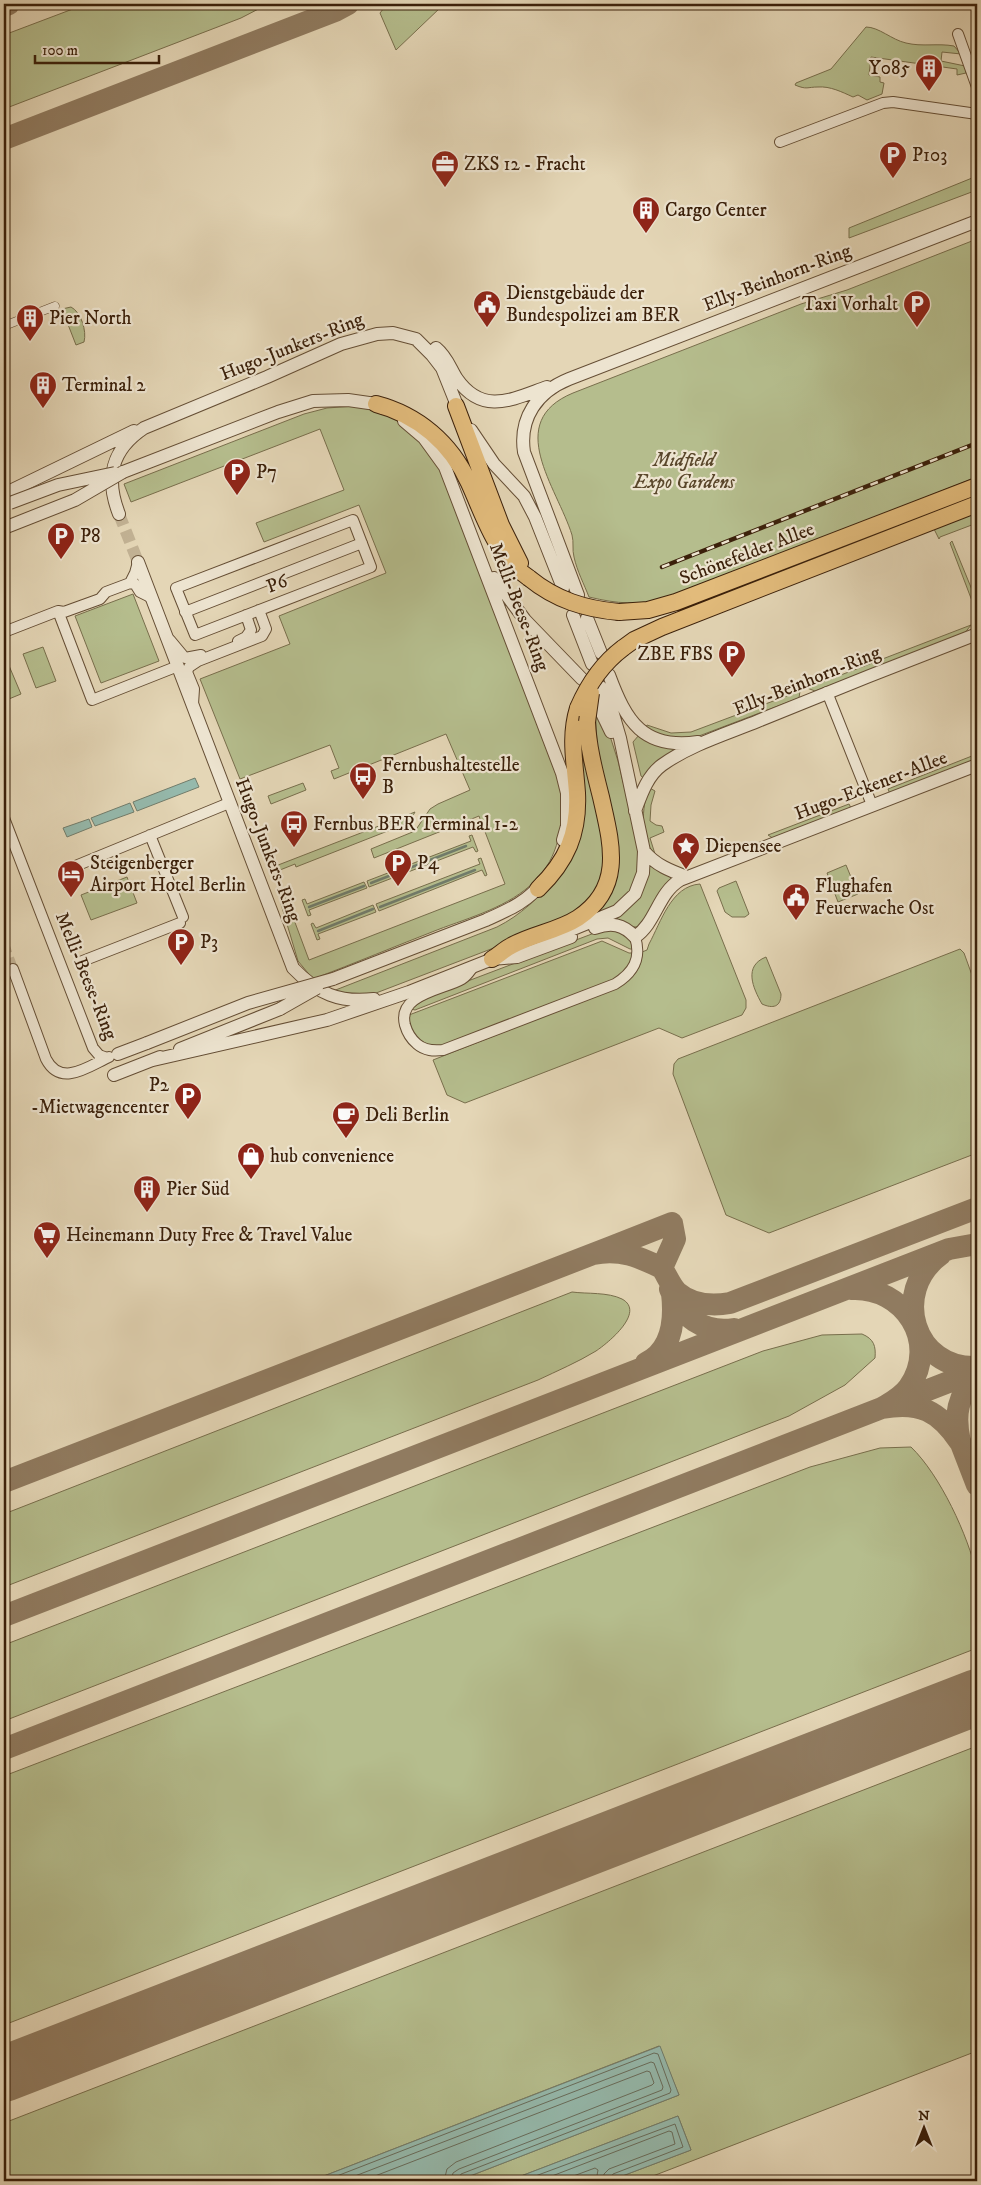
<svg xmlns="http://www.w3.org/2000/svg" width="981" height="2185" font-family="'IM FELL DW Pica',serif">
	<rect width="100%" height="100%" fill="#e4d6b6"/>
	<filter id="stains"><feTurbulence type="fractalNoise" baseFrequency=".004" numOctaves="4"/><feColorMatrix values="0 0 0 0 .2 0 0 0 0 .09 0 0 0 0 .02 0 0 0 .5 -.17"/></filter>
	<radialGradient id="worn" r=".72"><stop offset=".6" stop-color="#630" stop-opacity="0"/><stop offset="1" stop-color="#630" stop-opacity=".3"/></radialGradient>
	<path fill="#b5bd8d" stroke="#786e4c" d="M86,4H268L241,18L4,109V35Z
		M387,4H437L441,7L396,50L380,13Z
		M866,27C879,27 892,40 906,43C922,47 938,43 954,46L961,54L942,52L941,61L965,66L966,73L957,75V69L871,57L869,75L880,77V82L884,83L882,94L867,100L858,95L853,97C842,92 830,86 818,87C807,87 807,90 795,85L796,83L831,69Z
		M977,176V190L849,238V228Z
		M977,239V477L666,599C637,605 618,604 589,597C584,584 577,571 574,557C572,550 574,542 572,535C557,487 503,422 573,393L801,304L847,290Z
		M71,307C81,312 87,331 84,342L76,345L62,309Z
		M355,406L380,412L401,422L439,462L563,793C563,825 559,857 535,881C509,907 471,917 437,930C396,946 355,963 313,979L298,961L281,904V894L284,893L309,960L505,884L479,816L374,858L371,849L415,831L430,809L438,804L470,790L446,734L334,779L331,771L339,768L330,745L240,779L200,679L290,644L279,616L386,573L359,505L264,542L256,523L344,490L320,429L131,502L124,484L304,414L327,408Z
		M977,512V523L940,537L939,539L934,529Z
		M952,541L977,602V614L950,543Z
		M133,594L159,661L101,683L75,616Z
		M971,625L964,634L815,691L807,688Z
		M43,647L56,681L36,688L23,654Z
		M7,661L21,694L4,701V662Z
		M800,691L799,698L691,739H672L645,728L647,725L671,733L691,732Z
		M595,710L610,736L618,761L638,843V879L623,902L583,920L607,894Z
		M579,725L607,863L593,897L559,923L376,993L364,996L333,991L497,927C521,915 539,897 557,877Z
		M639,735L659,746L674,749L673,754L645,779L641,776L633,742Z
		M977,754V760L890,794L888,789Z
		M303,783L306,790L271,804L268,796Z
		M648,787L655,791L651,805L650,821L656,825L662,826L664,832L650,838L655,854C638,838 643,808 648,787Z
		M849,804L851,808L774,839L768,835Z
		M415,812L411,819L403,825L296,867L295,864L275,872L273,867Z
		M472,835L478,851L476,852L473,847L369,887L367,881L471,841L469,836Z
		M481,858L487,875L485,876L482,870L379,911L376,904L480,864L478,859Z
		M650,863L672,877L644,923C633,931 629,925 617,920V917Z
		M846,865L858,894L838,902L827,873Z
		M127,877L137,903L91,920L81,895Z
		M736,881L749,914L745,917H732L725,912L717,891L719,888Z
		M364,882L367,888L309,910L311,915L308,916L302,900L305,899L307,904Z
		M700,884L746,1000V1008L742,1015L682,1038L659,1028L465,1103L447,1095L433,1060L620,986C634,977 642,968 642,952L647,950L649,944C661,922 671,886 700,884Z
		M373,905L376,912L318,934L320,939L317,940L311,924L313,923L316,928Z
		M605,929C619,932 629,933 634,949H630L608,938L597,939L415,1010L411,1009L431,995Z
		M602,941L629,953H634C633,967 622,974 611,981L438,1047C421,1045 409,1033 409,1015Z
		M960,949L964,953L977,989V1153L769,1233L726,1215L673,1074L674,1064L678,1059Z
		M766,957L781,994C781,1007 773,1009 762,1004C753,988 743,966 766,957Z
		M572,1292C587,1294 608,1292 622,1299C646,1312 608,1343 596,1351C578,1362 557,1371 538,1380L4,1587V1514Z
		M862,1334C874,1339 876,1346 875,1358L845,1385L789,1416L4,1721V1645L763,1351L822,1335Z
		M911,1447C940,1475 968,1535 977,1575C980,1592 979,1635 972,1650L4,2025V1776L810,1467L880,1448Z
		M977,1746V2051L640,2181H609L691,2150L678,2116L508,2181H457L679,2095L659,2046L311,2181H4V2123Z"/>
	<path fill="#95b9ac" stroke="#717c6b" d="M195,778L199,787L137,811L133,802Z
		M130,803L134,812L95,826L91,818Z
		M89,819L92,827L67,837L63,828Z
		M660,2046L679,2095L457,2181H311Z
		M678,2116L691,2150L609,2181H508Z"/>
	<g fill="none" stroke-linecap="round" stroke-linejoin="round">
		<path stroke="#686c5b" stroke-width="1" d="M324,2181L654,2053L658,2054L671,2090L670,2093L461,2174L458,2181
			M342,2181L651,2062L654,2063L663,2087L662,2090L459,2169L453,2173L451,2181
			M362,2181L647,2071L650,2072L654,2083L652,2085L456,2162L447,2169L444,2181
			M522,2181L675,2124L683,2147L613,2174L609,2181
			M539,2181L669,2131L672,2132L675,2144L609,2169L604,2174L603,2181
			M560,2181L595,2168L598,2170L596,2181"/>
		<path stroke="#717c6b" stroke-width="2.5" d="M371,883L466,846
			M309,907L364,886
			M380,907L475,870
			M318,931L373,909"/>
		<path stroke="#907b60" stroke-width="22" d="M4,6L9,4
			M4,139L335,11L348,4
			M940,1255C890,1292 914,1370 977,1367
			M662,1268C667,1276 671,1286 677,1292C692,1305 713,1306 730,1303L977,1208
			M670,1289C680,1316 704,1334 734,1329
			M851,1289C904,1286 940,1342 909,1387C902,1397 892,1402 882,1408C920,1401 939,1411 960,1442C954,1415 957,1396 977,1375
			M646,1363C673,1350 675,1319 672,1293
			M955,1428L977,1485
			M4,1482L611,1247L672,1223L675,1239L662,1268C639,1257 620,1248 593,1254
			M4,1616L949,1249L977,1244
			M970,1700L977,1694
			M4,1749L977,1371"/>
		<path stroke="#907b60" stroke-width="56" d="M4,2074L977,1697"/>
		<path stroke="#c2b294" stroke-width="10" stroke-dasharray="10 5" stroke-linecap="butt" d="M4,944L13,969"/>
		<path stroke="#c2b294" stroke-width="12" stroke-dasharray="12 6" stroke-linecap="butt" d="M119,514L138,562"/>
		<g stroke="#654e35" stroke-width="9">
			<path id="pedestrian" d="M4,326L55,306"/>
		</g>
		<g stroke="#654e35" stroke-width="12">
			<path id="minor" d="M958,34L977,87
				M780,142L883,103L893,102L977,114
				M353,520L371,567L195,635L176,588Z
				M130,583L135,584L140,592L152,598
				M58,611L92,700L178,666
				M185,612L362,543
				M4,632L58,611L64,612L100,599L106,592L130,583L135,573L138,562
				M170,640L185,658L201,655
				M238,641L246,637L251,630L246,615
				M827,692L872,805
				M193,704L194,689L187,672L189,667L198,661L262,636L266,629L259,610
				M4,818L93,1048L99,1055L107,1058
				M150,835L183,917
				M73,867L229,803
				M80,962L180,923
				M473,967C470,971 467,976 462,979C443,990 397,994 405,1025C407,1032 411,1039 417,1044C425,1051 434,1051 443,1050L615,984C633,973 642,959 635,937
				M13,969L46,1059C61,1088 89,1066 109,1057"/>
		</g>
		<g stroke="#654e35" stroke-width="14">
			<path id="tertiary" d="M436,348C447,357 450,368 457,379C483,416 513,399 547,387
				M404,421L424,438L445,467L562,773L567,793V826L563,840
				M471,430L494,464L524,496L535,517L563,588
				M123,472L278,412L313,401L348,400L376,404L383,408
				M4,494L134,431
				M119,514C105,478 111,450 144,428L267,377L341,344L377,334L393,333L416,339L432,355L442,368L460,413
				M138,562L293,968C318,994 339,1003 374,999
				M494,578L525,620L582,679
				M578,595L524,452C519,418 537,392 569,379L977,221
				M573,615L592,664
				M587,618L601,653
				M609,675C626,721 643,750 698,742
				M596,701L611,732
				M635,811C641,795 647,776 662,765C690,745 726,734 758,721C831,691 904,662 977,634
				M644,851C655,865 671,871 687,877
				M595,928C611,922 623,924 635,937C656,923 658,893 680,880L977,765
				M561,934L617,911L635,894L643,873L644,851L620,738L613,714L601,687
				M492,959L517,957L571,937
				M333,979L486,920C506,911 530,901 542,882
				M180,1049L280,1009
				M118,1054L147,1043
				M153,1060L327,1020L409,992L500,956
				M114,1075L160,1057"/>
		</g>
		<g stroke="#3b200a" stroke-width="18">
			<path id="trunk" d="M376,404C418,415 451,443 469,483C485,518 495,555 529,578
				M456,406L501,525L520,563
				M619,612L648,610L676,602L977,486
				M623,648L634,640L662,627L977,504
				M538,889C567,861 579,833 577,793C575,763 569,737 578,708
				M492,959C499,955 505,949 511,946C532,934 558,931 578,918C625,887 611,842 601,797C595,773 588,747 587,722"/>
		</g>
		<use href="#pedestrian" stroke="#ede4d0" stroke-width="8"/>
		<use href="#minor" stroke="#ede4d0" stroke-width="10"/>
		<use href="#tertiary" stroke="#ede4d0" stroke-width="12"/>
		<use href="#trunk" stroke="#e2bb7b" stroke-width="16"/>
		<g stroke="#3b200a" stroke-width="4.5">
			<path id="rail" d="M662,567L977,443"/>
		</g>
		<use href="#rail" stroke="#ede4d0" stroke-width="2.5" stroke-dasharray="8" stroke-linecap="butt"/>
		<g stroke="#654e35" stroke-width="14" stroke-linecap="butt">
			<path id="tertiary-bridge" d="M10,503L58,485L115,473
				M4,528L75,500L123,472
				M280,1009L317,988
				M147,1043L248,1003L333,979"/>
		</g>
		<g stroke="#3b200a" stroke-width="18" stroke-linecap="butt">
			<path id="trunk-bridge" d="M529,578C556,600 585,609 619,612
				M578,708C588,685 603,663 623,648
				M587,722L591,693"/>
		</g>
		<use href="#tertiary-bridge" stroke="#ede4d0" stroke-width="12"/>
		<use href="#trunk-bridge" stroke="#e2bb7b" stroke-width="16"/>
	</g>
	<defs>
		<g id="building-pin" transform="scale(1.4375)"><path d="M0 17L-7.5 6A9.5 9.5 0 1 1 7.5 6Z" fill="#8f2418" stroke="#ede4d0"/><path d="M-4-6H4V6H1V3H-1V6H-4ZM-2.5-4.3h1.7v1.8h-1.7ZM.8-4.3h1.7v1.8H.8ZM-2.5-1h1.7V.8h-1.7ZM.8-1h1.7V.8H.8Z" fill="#fff"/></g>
		<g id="parking-pin" transform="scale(1.4375)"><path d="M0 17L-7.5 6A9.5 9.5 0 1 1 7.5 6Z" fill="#8f2418" stroke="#ede4d0"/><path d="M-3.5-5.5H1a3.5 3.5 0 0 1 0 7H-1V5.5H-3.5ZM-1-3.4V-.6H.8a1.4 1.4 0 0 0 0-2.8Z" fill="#fff"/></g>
		<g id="office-pin" transform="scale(1.4375)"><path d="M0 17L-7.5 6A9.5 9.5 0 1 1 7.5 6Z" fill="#8f2418" stroke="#ede4d0"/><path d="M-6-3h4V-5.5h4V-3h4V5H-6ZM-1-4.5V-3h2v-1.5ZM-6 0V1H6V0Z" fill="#fff"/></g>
		<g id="civic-pin" transform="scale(1.4375)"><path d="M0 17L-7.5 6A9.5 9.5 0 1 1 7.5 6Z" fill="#8f2418" stroke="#ede4d0"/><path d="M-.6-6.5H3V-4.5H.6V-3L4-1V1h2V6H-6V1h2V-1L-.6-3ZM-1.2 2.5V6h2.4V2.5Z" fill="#fff"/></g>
		<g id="bus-pin" transform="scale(1.4375)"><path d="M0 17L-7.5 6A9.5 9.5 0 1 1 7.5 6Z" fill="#8f2418" stroke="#ede4d0"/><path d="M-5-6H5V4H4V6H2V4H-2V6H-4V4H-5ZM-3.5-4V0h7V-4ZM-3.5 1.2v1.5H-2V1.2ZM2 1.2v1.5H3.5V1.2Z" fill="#fff"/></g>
		<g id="sight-pin" transform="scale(1.4375)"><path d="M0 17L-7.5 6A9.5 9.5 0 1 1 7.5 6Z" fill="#8f2418" stroke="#ede4d0"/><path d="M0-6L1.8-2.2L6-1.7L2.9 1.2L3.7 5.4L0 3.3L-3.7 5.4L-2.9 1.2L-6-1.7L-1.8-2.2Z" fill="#fff"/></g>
		<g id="hotel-pin" transform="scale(1.4375)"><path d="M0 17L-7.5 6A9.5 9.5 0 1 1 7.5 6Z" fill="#8f2418" stroke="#ede4d0"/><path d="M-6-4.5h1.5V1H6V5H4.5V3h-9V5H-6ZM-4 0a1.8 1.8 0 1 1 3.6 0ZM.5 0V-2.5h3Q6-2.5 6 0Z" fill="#fff"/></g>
		<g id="cafe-pin" transform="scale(1.4375)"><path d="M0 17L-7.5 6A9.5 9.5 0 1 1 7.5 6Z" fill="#8f2418" stroke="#ede4d0"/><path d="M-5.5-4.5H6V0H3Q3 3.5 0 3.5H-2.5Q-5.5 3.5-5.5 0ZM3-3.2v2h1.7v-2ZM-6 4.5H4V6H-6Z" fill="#fff"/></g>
		<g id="shop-pin" transform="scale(1.4375)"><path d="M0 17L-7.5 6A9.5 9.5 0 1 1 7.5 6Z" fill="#8f2418" stroke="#ede4d0"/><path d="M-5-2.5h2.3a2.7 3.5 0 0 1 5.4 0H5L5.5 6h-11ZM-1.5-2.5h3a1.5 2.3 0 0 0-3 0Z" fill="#fff"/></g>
		<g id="supermarket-pin" transform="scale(1.4375)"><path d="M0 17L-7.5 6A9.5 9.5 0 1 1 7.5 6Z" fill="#8f2418" stroke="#ede4d0"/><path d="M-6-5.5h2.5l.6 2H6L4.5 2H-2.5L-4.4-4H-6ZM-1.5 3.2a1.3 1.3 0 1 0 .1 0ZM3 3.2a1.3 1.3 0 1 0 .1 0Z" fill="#fff"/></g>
	</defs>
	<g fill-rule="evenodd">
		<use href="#building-pin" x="929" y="68"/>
		<use href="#parking-pin" x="893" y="155"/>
		<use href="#office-pin" x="445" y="164"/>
		<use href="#building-pin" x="646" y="210"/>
		<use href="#civic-pin" x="487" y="304"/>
		<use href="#parking-pin" x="917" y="304"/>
		<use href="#building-pin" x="30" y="318"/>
		<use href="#building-pin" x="43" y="385"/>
		<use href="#parking-pin" x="237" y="472"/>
		<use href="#parking-pin" x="61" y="536"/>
		<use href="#parking-pin" x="732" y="654"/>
		<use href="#bus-pin" x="363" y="776"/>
		<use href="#bus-pin" x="294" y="824"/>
		<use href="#sight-pin" x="686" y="846"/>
		<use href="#parking-pin" x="398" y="863"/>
		<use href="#hotel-pin" x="71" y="874"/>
		<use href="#civic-pin" x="796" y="897"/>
		<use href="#parking-pin" x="181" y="942"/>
		<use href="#parking-pin" x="188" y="1096"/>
		<use href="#cafe-pin" x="346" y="1115"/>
		<use href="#shop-pin" x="251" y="1156"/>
		<use href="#building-pin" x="147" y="1189"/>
		<use href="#supermarket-pin" x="47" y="1235"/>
	</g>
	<g text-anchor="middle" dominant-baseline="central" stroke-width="4.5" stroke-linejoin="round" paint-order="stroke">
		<g font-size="19" fill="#3b200a" stroke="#ede4d0" text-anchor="start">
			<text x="910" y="68" text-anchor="end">Y085</text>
			<text x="912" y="155">P103</text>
			<text x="464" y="164">ZKS 12 - Fracht</text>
			<text x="665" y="210">Cargo Center</text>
			<text x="506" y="293">Dienstgebäude der<tspan x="506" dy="22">Bundespolizei am BER</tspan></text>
			<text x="898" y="304" text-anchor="end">Taxi Vorhalt</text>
			<text x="49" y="318">Pier North</text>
			<text x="62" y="385">Terminal 2</text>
			<text x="256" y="472">P7</text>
			<text x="80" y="536">P8</text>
			<text x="713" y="654" text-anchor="end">ZBE FBS</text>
			<text x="382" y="765">Fernbushaltestelle<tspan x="382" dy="22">B</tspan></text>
			<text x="313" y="824">Fernbus BER Terminal 1-2</text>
			<text x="705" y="846">Diepensee</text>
			<text x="90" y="863">Steigenberger<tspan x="90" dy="22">Airport Hotel Berlin</tspan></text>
			<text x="417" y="863">P4</text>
			<text x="815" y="886">Flughafen<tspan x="815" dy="22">Feuerwache Ost</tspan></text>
			<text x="200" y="942">P3</text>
			<text x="169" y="1085" text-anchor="end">P2<tspan x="169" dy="22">-Mietwagencenter</tspan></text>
			<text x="365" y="1115">Deli Berlin</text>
			<text x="270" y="1156">hub convenience</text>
			<text x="166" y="1189">Pier Süd</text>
			<text x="66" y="1235">Heinemann Duty Free &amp; Travel Value</text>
		</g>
		<g font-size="19" fill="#3b200a" stroke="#ede4d0">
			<text transform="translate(777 278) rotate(-21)">Elly-Beinhorn-Ring</text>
			<text transform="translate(292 347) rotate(-22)">Hugo-Junkers-Ring</text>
			<text transform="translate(747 554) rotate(-21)">Schönefelder Allee</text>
			<text transform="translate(277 584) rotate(-21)">P6</text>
			<text transform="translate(519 607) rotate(69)">Melli-Beese-Ring</text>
			<text transform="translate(807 681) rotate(-22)">Elly-Beinhorn-Ring</text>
			<text transform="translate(871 786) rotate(-21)">Hugo-Eckener-Allee</text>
			<text transform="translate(268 850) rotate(69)">Hugo-Junkers-Ring</text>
			<text transform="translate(86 976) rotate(68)">Melli-Beese-Ring</text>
		</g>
		<g font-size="19" font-style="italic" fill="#5a472b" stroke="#ede4d0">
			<text x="684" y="460">Midfield<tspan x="684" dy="22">Expo Gardens</tspan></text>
		</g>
	</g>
	<rect width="981" height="2185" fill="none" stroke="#e4d6b6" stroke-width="20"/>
	<rect x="5" y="5" width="971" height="2175" fill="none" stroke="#3b200a" stroke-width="2.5"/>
	<rect x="10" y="10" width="961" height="2165" fill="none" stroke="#3b200a"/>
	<g transform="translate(924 2128)" stroke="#ede4d0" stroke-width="4" paint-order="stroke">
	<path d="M0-4L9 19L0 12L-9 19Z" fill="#3b200a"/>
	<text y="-8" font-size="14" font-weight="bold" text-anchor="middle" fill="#3b200a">N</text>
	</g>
	<path d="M35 55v8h124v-8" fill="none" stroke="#3b200a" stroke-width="2.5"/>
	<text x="42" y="55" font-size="15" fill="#3b200a" stroke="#ede4d0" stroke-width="4" paint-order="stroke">100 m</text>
	<rect width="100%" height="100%" filter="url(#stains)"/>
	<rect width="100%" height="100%" fill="url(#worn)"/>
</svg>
